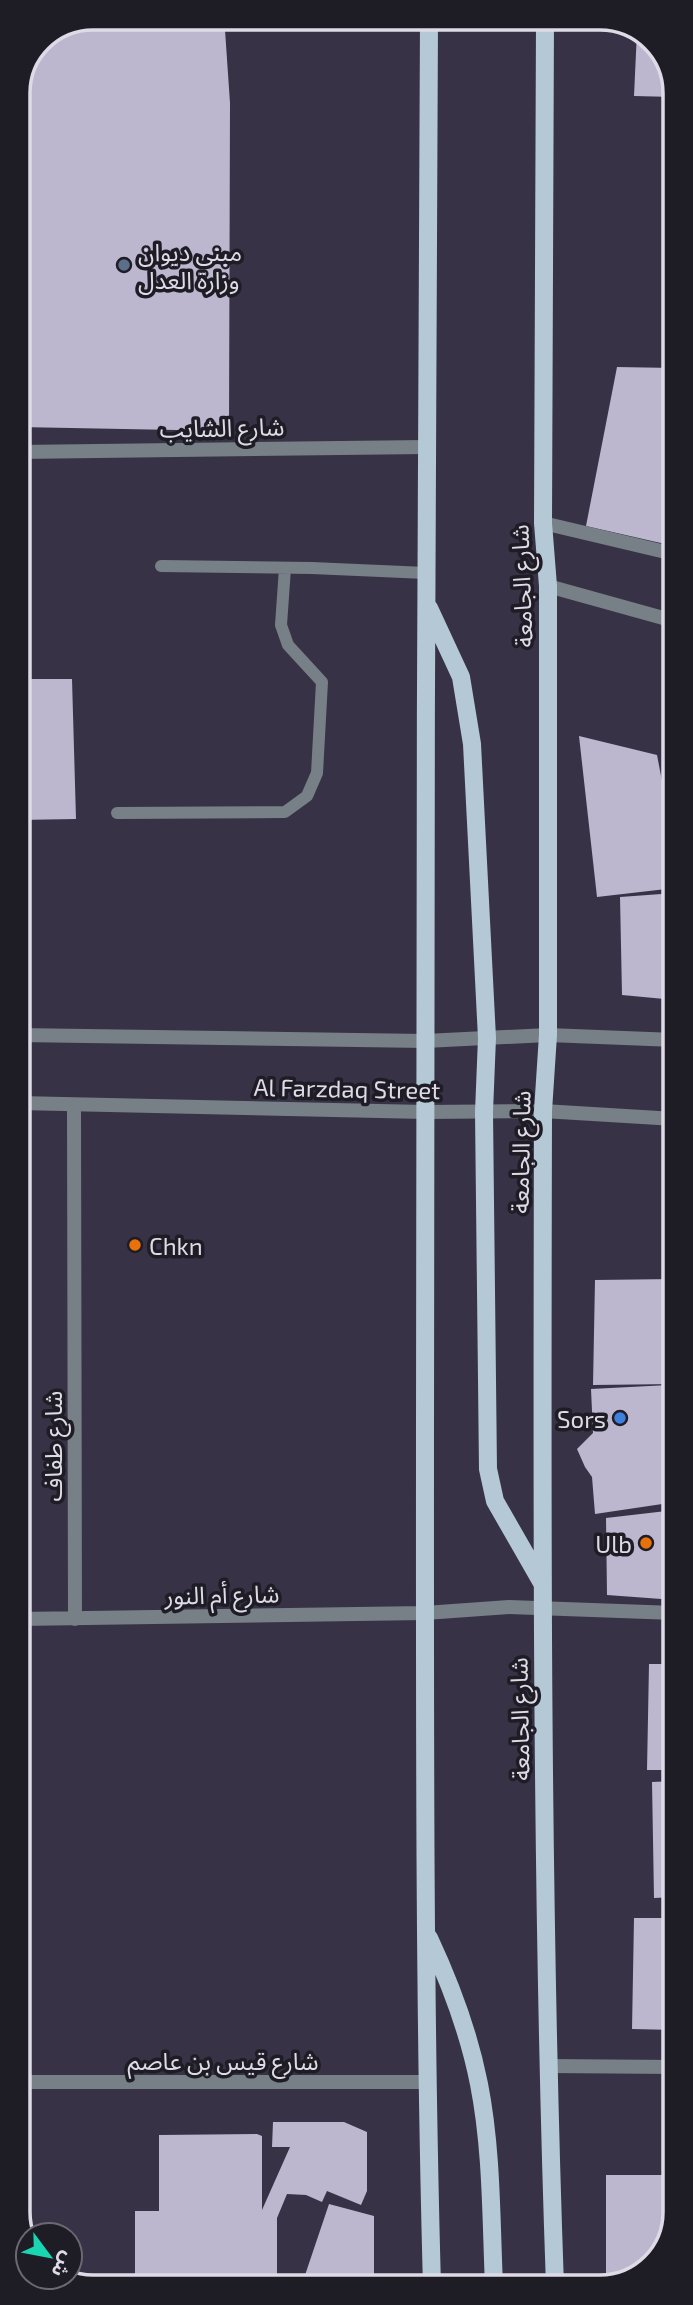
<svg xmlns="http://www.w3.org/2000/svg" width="693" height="2305" font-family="'Exo 2','Noto Sans Arabic',sans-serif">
	<rect width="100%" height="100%" fill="#383246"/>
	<path fill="#bcb6ce" d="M72,26L225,30L230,103L229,431L18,427V89L40,39Z
		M637,31L650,37L674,78V97L634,96Z
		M617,367L674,368V546L586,526Z
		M18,679H72L76,819L18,820Z
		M579,736L657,755L675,849V888L597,897Z
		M675,893V1000L622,995L620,897Z
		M675,1279V1384L593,1385L595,1280Z
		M669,1385V1503L595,1514L592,1477L585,1467L577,1449L593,1433L591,1389Z
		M675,1510V1600L607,1595L606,1518Z
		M649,1664H675V1770H647Z
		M675,1781V1897L654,1898L652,1782Z
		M634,1918H675V2030L632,2029Z
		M273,2122H344L367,2132V2191L361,2205L327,2191L322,2202L306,2195L287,2194L277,2218V2287H129L135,2273V2211H159V2135L257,2134L262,2136V2210L290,2147H272Z
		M606,2175H675V2212L660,2258L627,2278L606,2279Z
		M329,2204L374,2216V2286L301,2287Z"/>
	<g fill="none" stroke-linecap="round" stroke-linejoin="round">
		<path stroke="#768086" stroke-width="12" d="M161,566L312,568L426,573
			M117,813L285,812L307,796L317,773L322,682L288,645L281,625L285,568"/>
		<path stroke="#768086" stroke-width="14" d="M18,452L426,447
			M74,1106L75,1619
			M19,1619L425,1613L509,1607L675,1613
			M547,2066L675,2067
			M19,2082H426"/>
		<path stroke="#768086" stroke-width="14" d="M543,523L674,554
			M548,586L674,621
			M18,1035L425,1041L548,1035L675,1040
			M18,1103L425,1112L543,1111L675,1119"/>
		<path stroke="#b4c8d6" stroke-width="18" d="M429,18C426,485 425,953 425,1420C425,1709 424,1998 432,2286
			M545,18L543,523L548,586V1035L543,1111C542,1503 541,1894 555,2286
			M429,608L461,677L472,744L487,1038L484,1112L488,1469L495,1501L542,1583
			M429,1938C451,1985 469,2033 479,2084C492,2150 491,2219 494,2286"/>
	</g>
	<circle fill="#5c6f8a" stroke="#1e1c25" stroke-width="2.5" cx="124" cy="265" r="7"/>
	<g fill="#e8710a" stroke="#1e1c25" stroke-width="2.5">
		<circle cx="135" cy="1245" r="7"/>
		<circle cx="646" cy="1543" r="7"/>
	</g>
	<circle fill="#3f7fe0" stroke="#1e1c25" stroke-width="2.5" cx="620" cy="1418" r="7"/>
	<g text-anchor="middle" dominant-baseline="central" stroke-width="7" stroke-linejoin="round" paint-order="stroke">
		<g font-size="24" fill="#dedbe7" stroke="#1e1c25" text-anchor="start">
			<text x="138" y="251">مبنى ديوان<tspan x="138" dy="28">وزارة العدل</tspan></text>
			<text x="149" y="1245">Chkn</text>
			<text x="606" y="1418" text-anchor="end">Sors</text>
			<text x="632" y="1543" text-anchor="end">Ulb</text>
		</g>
		<g font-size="24" fill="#dedbe7" stroke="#1e1c25">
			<text transform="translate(222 427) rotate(-1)">شارع الشايب</text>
			<text transform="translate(521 586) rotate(-92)">شارع الجامعة</text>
			<text transform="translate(347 1088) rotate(1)">Al Farzdaq Street</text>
			<text transform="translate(520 1152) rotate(-89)">شارع الجامعة</text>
			<text transform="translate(52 1446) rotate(-90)">شارع طفاف</text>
			<text transform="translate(222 1594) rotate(-1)">شارع أم النور</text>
			<text transform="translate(519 1719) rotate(-91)">شارع الجامعة</text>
			<text x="223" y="2060">شارع قيس بن عاصم</text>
		</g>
	</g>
	<path d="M0 0H693V2305H0ZM93 30H600A63 63 0 0 1 663 93V2212A63 63 0 0 1 600 2275H93A63 63 0 0 1 30 2212V93A63 63 0 0 1 93 30Z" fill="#1e1c25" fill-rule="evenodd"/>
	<path fill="none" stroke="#dedbe7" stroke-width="3.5" d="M93 30H600A63 63 0 0 1 663 93V2212A63 63 0 0 1 600 2275H93A63 63 0 0 1 30 2212V93A63 63 0 0 1 93 30Z"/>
	<g transform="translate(49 2256) rotate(122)"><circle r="33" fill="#1e1c25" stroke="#6b6873" stroke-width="2"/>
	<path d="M0-5L12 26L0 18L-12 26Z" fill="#1ad5b2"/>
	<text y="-10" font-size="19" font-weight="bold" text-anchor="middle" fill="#dedbe7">ش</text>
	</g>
</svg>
